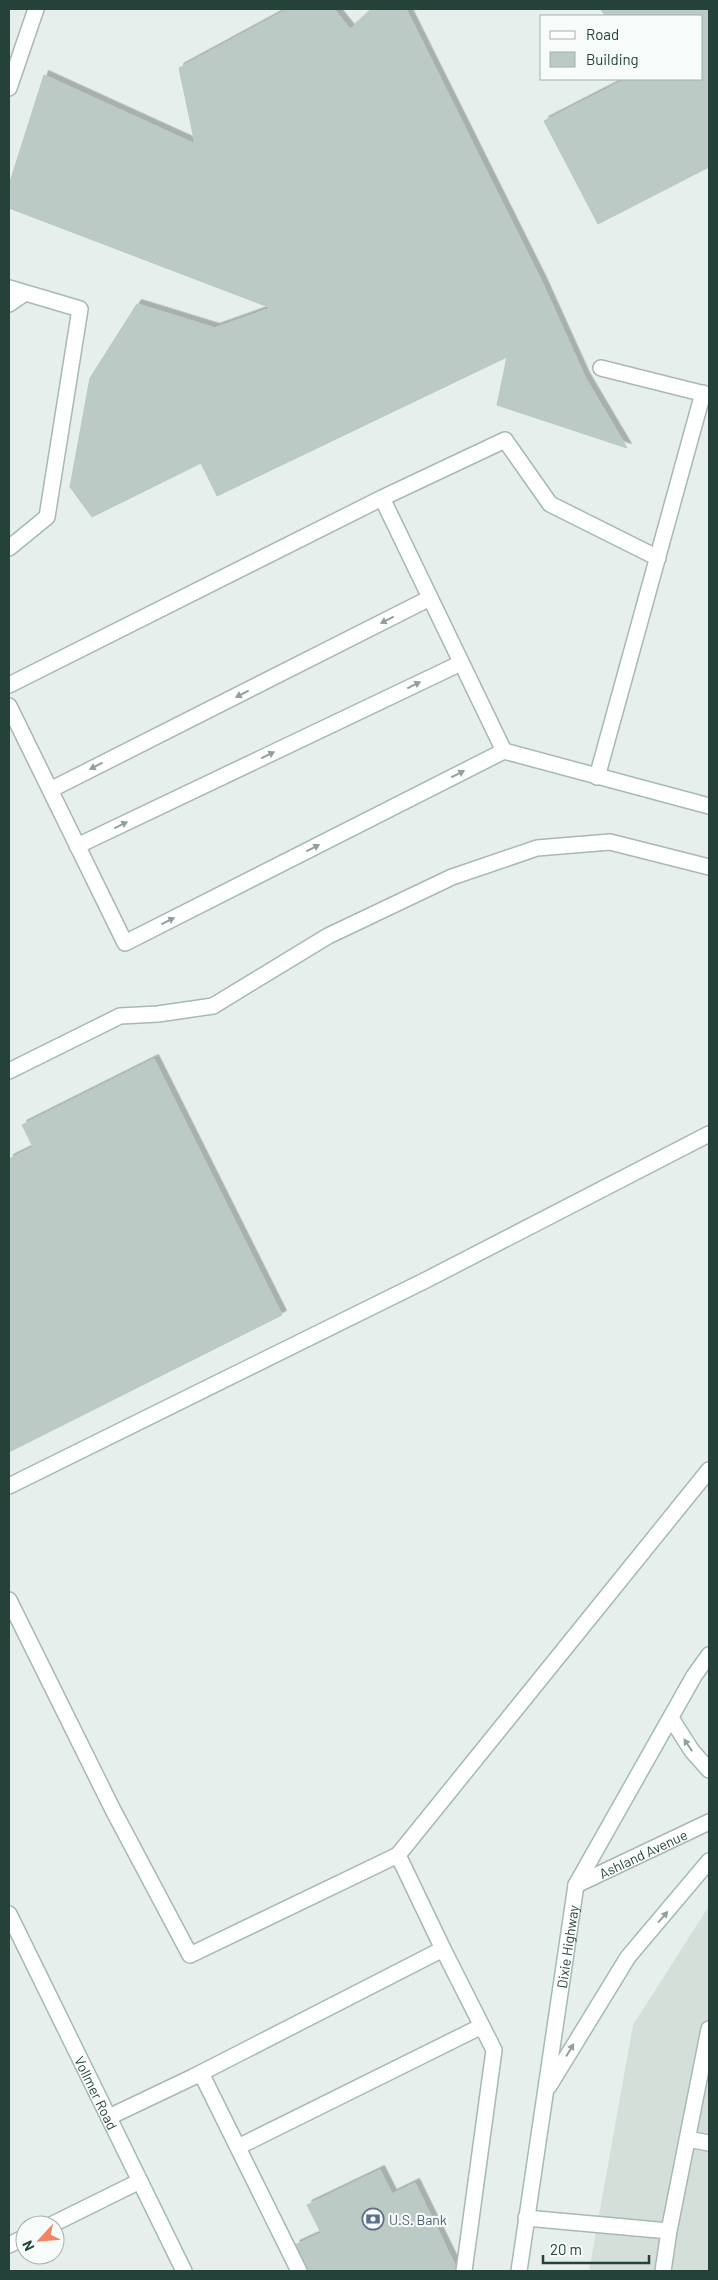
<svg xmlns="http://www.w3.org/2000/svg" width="718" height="2280" font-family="Barlow,sans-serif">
	<defs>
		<filter id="shadow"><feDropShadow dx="4.5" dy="-4.5" stdDeviation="0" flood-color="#0004"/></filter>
	</defs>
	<rect width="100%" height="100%" fill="#e6efeb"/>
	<path fill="#d4dfda" d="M709,1906V2271H589L633,2025Z"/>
	<path fill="#bbcac4" stroke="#b8c9c2" filter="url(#shadow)" d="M288,9H334L350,29L372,9H406L542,282L585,377L627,448L497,405L507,357L217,496L201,463L92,517L70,487L90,378L137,304L215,328L271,308L9,208V185L44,75L195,144L179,68Z
		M601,9H709V167L598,224L544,121L626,79H702V16H605Z
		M154,1059L282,1315L9,1452V1159L33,1147L22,1125Z
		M380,2170L392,2194L415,2183L458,2271H308L295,2245L321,2233L307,2205Z"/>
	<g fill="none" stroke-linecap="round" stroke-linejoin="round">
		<g stroke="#a8b8b2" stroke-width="18">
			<path id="lane" d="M9,88L36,9
				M9,288L80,309L47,517L9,548
				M9,304L25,293
				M601,368L709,395
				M382,498L504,751
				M9,685L382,498L505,440L550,504L658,558
				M9,706L125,943L504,751L709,806
				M597,777L703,393
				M50,790L430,598
				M77,846L461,663
				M9,1071L120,1016L158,1014L213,1006L328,936L452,877L537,848L610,842L709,867
				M9,1486L426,1280L709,1134
				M9,1600L113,1810L190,1955L398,1855
				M443,1949L494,2050L464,2271
				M201,2073L299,2271
				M109,2117L193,2077L443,1949L398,1855L709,1470
				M687,2139L709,2143
				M238,2147L482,2026
				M526,2218L669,2231L663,2271
				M51,2225L140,2181
				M669,2231L709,2029
				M9,2245L25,2237"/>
		</g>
		<g stroke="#a8b8b2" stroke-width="18">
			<g id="street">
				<path id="s1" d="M576,1885L709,1822"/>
			</g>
		</g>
		<g stroke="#a4bbb3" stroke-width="18">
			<g id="secondary">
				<path d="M671,1718L692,1751L709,1770"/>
				<path id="s2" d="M9,1914L184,2271"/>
				<path d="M549,2086L628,1957L709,1861"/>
				<path id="s3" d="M519,2271L576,1885L694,1676L709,1655"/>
			</g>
		</g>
		<use href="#lane" stroke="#fff" stroke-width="15"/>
		<use href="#street" stroke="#fff" stroke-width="15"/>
		<use href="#secondary" stroke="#fff" stroke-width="15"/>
	</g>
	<defs><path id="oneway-solid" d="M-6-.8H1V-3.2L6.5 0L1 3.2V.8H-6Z" transform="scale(1.25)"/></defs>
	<g fill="#92a09c">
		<use href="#oneway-solid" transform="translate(387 620) rotate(153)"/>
		<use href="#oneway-solid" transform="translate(414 685) rotate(-26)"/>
		<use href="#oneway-solid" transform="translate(242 694) rotate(153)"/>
		<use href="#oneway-solid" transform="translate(268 755) rotate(-26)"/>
		<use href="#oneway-solid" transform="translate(96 766) rotate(153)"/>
		<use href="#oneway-solid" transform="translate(458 774) rotate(-27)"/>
		<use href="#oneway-solid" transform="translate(121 825) rotate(-26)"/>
		<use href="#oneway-solid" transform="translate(313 848) rotate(-27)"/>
		<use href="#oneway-solid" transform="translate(168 921) rotate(-27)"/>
		<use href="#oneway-solid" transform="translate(688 1745) rotate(-124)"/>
		<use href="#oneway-solid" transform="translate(663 1917) rotate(-49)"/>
		<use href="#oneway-solid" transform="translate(570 2050) rotate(-59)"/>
	</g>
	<defs>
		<g id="bank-ring" transform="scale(1.125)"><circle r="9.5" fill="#f7fbf9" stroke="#5c6f8a" stroke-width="1.5"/><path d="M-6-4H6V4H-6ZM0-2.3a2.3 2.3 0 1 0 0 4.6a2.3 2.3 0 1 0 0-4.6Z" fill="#5c6f8a"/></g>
	</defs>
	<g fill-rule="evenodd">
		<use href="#bank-ring" x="373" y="2219"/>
	</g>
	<g text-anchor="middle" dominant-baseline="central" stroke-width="4.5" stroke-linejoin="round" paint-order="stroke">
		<g font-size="14" fill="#24423a" stroke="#f7fbf9">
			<text stroke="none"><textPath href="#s1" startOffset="74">Ashland Avenue</textPath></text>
			<text stroke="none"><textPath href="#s3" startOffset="328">Dixie Highway</textPath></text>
			<text stroke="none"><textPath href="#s2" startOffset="199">Vollmer Road</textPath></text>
		</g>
		<g font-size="14" fill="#4e5e75" stroke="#f7fbf9" text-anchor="start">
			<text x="389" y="2219">U.S. Bank</text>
		</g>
	</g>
	<rect width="718" height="2280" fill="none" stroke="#24423a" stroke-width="20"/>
	<rect x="540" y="15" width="162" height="65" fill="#f7fbf9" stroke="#a3b1ad"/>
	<rect x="550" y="31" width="25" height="8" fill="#ffffff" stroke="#a3b1ad"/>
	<text x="586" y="40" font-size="15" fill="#24423a">Road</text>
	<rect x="550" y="52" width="25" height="15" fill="#bbcac4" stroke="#a3b1ad"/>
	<text x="586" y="65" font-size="15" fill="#24423a">Building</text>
	<g transform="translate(40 2240) rotate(244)"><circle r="24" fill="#f7fbf9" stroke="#a3b1ad"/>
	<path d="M0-4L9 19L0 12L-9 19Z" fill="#f4845f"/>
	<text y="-8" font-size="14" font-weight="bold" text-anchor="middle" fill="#24423a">N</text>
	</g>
	<path d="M543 2255v8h106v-8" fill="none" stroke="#24423a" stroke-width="2.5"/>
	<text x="550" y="2255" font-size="15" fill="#24423a" stroke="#f7fbf9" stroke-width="4" paint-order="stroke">20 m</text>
</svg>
